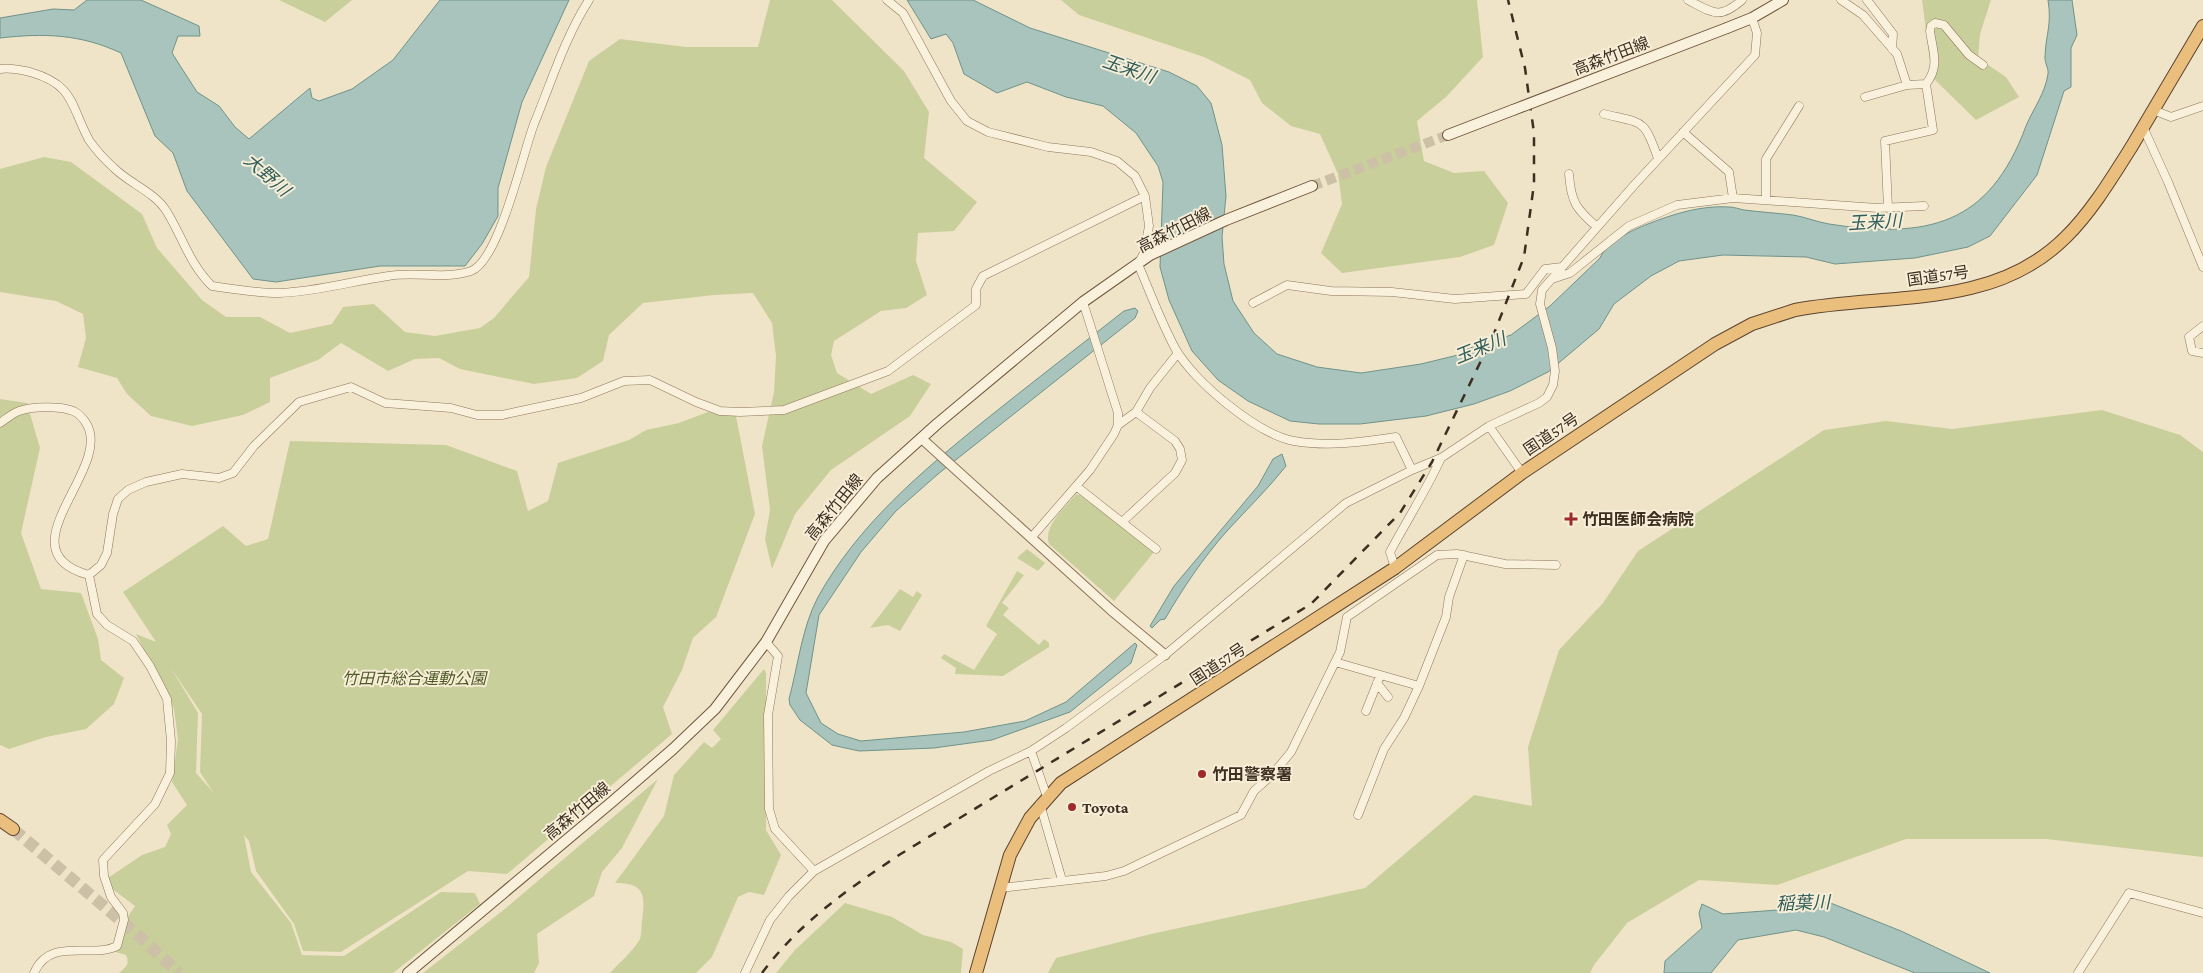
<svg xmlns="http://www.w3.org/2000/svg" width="2203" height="973" font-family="'Crimson Pro','Noto Sans JP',serif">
	<rect width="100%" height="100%" fill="#f0e4c8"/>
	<path fill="#c9cf9b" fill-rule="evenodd" d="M279,0H352L325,22Z
		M770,0H832L904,71L929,112L924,158L977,202L954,231L918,233L916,261L927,295L906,308L881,311L834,341L831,355L837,373L871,394L913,375L931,384L910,416L831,470L795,514L772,569L765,539L770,510L762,446L774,392L776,356L772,323L753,293L714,295L643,303L609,335L603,361L577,378L534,384L460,369L439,358L415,359L388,371L341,343L318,360L270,378V402L243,415L192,426L151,416L127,394L117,378L78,367L86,338L83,314L56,301L0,292V169L44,157L71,162L142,214L157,248L202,300L226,317H260L290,333L332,324L343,307L374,304L405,332L435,336L480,328L494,318L529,277L536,209L546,167L589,61L620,39L686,47H758Z
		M1061,0H1477L1483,57L1446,97L1417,121L1424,161L1454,173L1484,171L1508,203L1494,245L1460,257L1342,273L1321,253L1342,204L1338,174L1320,134L1291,126L1262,103L1250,80L1204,57L1079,15Z
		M1922,0H1991L1980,34L1978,58L2006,77L2019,97L1976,120L1932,77Z
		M0,399L27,403L40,448L21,533L41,589L81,593L98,639L101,660L124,678L114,704L86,729L46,737L9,749L0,745Z
		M2102,410L2180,435L2203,452V857L2046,839H1906L1777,885L1699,880L1627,923L1594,965L1590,973H1048L1056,958L1151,934L1365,888L1474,795L1532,806L1528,747L1559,650L1603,603L1638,551L1824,430L1886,421L1952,429Z
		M708,412L736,416L755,514L716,617L693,638L682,670L663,707L672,734L507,874L468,871L341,952L303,951L294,924L256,871L249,841L244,835L251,872L291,923L302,955L344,956L441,892L475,893L480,904L393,973H119C126,967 130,964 126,955L112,951L123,924L135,906L111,888L108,878L142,855L165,847L171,834L167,825L187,805L172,782L178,739L174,709L136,634L156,642L123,592L223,526L246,546L268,539L290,441L446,445L517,471L528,511L548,501L558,463L629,440L646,430L679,423ZM171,668L202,714L200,772L213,792L196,773L198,713Z
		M1076,494L1080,495L1154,552L1114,601L1049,544C1043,526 1065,508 1076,494Z
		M1027,549L1045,563L1038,571L1017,558Z
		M1017,571L1024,575L1002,603L1009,608L1003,615L1039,645L1044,639L1049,643V647L1003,676L955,674L956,668L941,658L944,654L974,670L997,634L986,626Z
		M900,589L913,597L917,591L922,595L900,631L888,625L870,628Z
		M764,669L766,673V830L781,855L764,895L749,892L738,897L712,957L696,973H610C619,963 632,952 639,941C642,936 641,927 642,921C645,896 646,883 615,883L664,816L674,775L704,742L712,748L721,739L713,730Z
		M658,779L622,848L602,872L594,896L537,934L539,963L534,973H423L506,908Z
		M845,903L892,917L923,935L951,942L963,949L961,973H776L795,950Z"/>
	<path fill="#a9c4bc" stroke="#6f938a" d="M87,0H141L199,26L200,36H178L172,53L197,92L219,106L235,127L249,139L310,88L312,98L319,101L352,89L393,60L440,0H569L522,102L498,188V216L482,244L465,266H380L276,282L253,279L187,191L173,153L155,136L121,53C80,34 45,33 0,38V18L53,9L74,10Z
		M907,0H973L1030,28L1169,72L1197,86L1211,103L1222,145L1226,196L1222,237L1224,264L1233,301L1254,333L1277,354L1317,367L1361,373L1421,364L1462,354L1467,349L1511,335L1550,306L1600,258C1607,242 1632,230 1648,224C1673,214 1702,205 1729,207C1734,207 1739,209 1744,210C1760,212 1776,213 1793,215C1805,217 1817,222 1829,224C1927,239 1989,226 2026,126C2033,109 2045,94 2048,74C2049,68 2044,62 2045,56C2046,33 2052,25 2048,0H2072L2077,35L2071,48V87L2064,91L2037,175L1990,236L1968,247L1915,258L1835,264L1806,257L1723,255L1679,261L1651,276L1614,304L1599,329L1548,372L1510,391L1474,404L1426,416L1360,424H1319L1290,421L1248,401L1218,380L1192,351L1169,300L1160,267L1163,182L1158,166L1136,133L1103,106L1066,97L1027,82L997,93L964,74L953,43L946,34L931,39Z
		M1135,308L1138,311L1135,318L938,474L896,511L861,552L819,615L806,693L821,723L838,734L861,741L964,732L1025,721L1066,702L1135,643L1137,645L1131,663L1070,712L992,740L934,748L859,751L832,745L800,720L790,705L789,699C798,666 802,627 818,597C858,525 921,472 984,421C1030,384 1077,348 1124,311Z
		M1282,454L1286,466C1268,489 1247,509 1227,531C1203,558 1183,588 1165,619L1160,620L1152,628L1150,626L1174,586L1258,486L1273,459Z
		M1828,902L1901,931L1990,973H1915L1824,937L1796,930L1738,940L1711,973H1664L1665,961L1702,928L1699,913L1702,904L1723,914L1805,908Z"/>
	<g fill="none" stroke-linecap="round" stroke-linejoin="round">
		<path stroke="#ccc0a6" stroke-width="10" stroke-dasharray="10 5" stroke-linecap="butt" d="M1312,186L1448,135"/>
		<path stroke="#ccc0a6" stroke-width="12" stroke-dasharray="12 6" stroke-linecap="butt" d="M13,829L140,937L179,973"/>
		<g stroke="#8d765c" stroke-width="9">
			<path id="minor" d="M887,0L903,13L951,101L967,121L988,132L1048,147L1091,152L1117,161L1135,176L1145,196L1149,226L1144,253L1138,264C1150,292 1161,322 1175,348C1193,381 1257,434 1294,441C1327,447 1363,442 1396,437L1412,470
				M1688,0C1713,13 1719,20 1742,0
				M1841,0L1863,15L1897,54L1907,85L1865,97
				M1867,0L1893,34L1892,49
				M0,69C10,67 20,70 30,72C75,85 70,105 89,140C96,150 105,160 114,168C130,184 155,192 167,212C183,238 189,263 212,286C234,289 257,293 279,293C316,292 352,281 388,276C414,271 445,280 471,271C499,261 523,153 534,124C551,83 565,37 589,0
				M1926,84C1940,66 1933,53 1930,31L1931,26L1935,23L1944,25L1969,55L1983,65
				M2153,110L2171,117L2203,106
				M1604,114C1645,124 1643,118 1658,158
				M2143,127L2168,182L2203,267
				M1683,132L1729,172L1733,198
				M1569,174C1571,202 1576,209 1597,227
				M1766,198V159L1799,106
				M1888,208L1885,141L1933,130L1926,84L1907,85
				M1552,279L1570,273L1629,226L1677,205L1733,198L1878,208L1924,206
				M1253,303L1287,285L1331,291L1392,292L1455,299L1526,294L1545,269L1562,267
				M2203,326L2189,337L2192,351L2203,353
				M0,423C6,419 13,413 19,411C31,407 49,407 61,408C73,410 79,412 86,423C115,468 0,551 89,575
				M1118,425L1136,412L1150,388L1178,353
				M1489,426L1522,473
				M1076,486L1156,549
				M1122,522L1175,473L1182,460L1180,449L1175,441L1136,412
				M1031,538L1090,470L1114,434L1118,425V413L1083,302
				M1395,568L1390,552C1407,520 1426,491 1441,458
				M89,575L101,565L107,553L113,514L118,499L128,490L146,482L182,474L219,478L233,473L254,446L299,402L351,387L385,403L451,408L477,415H502L581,398L624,381L650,380L696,402L720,411L740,412L784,410L888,371L976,305V289L983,276L1145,196
				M766,642L778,656L768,715L769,809L775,829L814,871
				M1335,662L1419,686
				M1377,683L1388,697
				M1366,711L1380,676
				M1031,751L1047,797
				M1040,804L1062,880
				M1358,815L1384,749L1404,718L1419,686L1446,617L1449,597L1464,555
				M1000,888L1106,876L1124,871L1241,815L1254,791L1272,775L1291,752L1340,652L1347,617L1437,555L1457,554L1505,564L1556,565
				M34,973C50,936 91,959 117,946L124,920L123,913L111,897L104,876L103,860L155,804L170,773L171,741L167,699L150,666L133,641L107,625L97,614L89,575
				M745,973L770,920L789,896L814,871L989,771L1031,751L1066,728L1165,655L1346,503L1412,470L1441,458L1489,426L1539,403L1547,397L1553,385L1555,371L1552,348L1540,304L1542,290L1636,183L1755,55L1757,33L1752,18
				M2078,973L2129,893L2203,913"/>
		</g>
		<g stroke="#8d765c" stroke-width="11">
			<path id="tertiary" d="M921,438L1111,610L1165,655"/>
		</g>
		<g stroke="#6f573f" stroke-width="12">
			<path id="secondary" d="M1727,28L1752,18L1783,0
				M1448,135L1513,110
				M408,973L613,801L673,749L715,709L766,642L824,541L877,478L937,424L1083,302L1150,255L1226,220L1312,186"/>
		</g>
		<g stroke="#5b4430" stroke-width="14">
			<path id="trunk" d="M0,820L13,829
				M976,973L1010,855L1030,818L1061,783L1395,568L1522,473L1715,344L1752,324L1795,310C1853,299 1913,302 1971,288C2057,268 2088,216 2132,146C2156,106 2179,66 2203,26"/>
		</g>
		<use href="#minor" stroke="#faf1dc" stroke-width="8"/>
		<use href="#tertiary" stroke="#faf1dc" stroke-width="9"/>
		<use href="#secondary" stroke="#faf1dc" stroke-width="10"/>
		<use href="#trunk" stroke="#eabe7c" stroke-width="12"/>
		<path stroke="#3d2e20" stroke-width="2.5" stroke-dasharray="9 9" stroke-linecap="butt" d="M762,973C800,922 847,890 899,855L1311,604L1400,513L1432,462L1493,336L1524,257L1534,184V133L1525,68L1508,0"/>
		<g stroke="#6f573f" stroke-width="12" stroke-linecap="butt">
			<path id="secondary-bridge" d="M1513,110L1727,28"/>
		</g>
		<use href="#secondary-bridge" stroke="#faf1dc" stroke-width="10"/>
	</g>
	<g fill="#9e2a2b" stroke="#f7eed8" stroke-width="2">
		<path d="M1568.5 511.5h5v5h5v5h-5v5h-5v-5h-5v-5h5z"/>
		<circle cx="1202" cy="774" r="5"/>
		<circle cx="1072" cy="807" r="5"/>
	</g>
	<g text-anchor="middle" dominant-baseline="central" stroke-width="4" stroke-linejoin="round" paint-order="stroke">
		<g font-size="16" fill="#3d2e20" stroke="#f7eed8">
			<text transform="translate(1611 56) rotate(-21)">高森竹田線</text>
			<text transform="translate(1174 230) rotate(-27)">高森竹田線</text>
			<text transform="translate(1938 276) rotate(-8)">国道57号</text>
			<text transform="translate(1551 434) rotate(-34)">国道57号</text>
			<text transform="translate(834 507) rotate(-51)">高森竹田線</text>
			<text transform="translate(1218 664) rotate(-33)">国道57号</text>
			<text transform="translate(577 811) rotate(-40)">高森竹田線</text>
		</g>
		<g font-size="16" font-weight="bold" fill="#3d2e20" stroke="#f7eed8" text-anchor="start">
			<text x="1582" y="519">竹田医師会病院</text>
			<text x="1212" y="774">竹田警察署</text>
			<text x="1082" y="807">Toyota</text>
		</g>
		<g font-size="16" font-style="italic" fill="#4d5a26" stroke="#f7eed8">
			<text x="414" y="678">竹田市総合運動公園</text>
		</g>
		<g font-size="18" font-style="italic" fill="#2f5d5a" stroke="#f7eed8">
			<text transform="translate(1129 69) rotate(19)">玉来川</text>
			<text transform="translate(267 175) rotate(41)">大野川</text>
			<text transform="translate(1875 222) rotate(-3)">玉来川</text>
			<text transform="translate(1480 348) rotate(-22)">玉来川</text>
			<text transform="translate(1803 903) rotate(-2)">稲葉川</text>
		</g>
	</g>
</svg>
